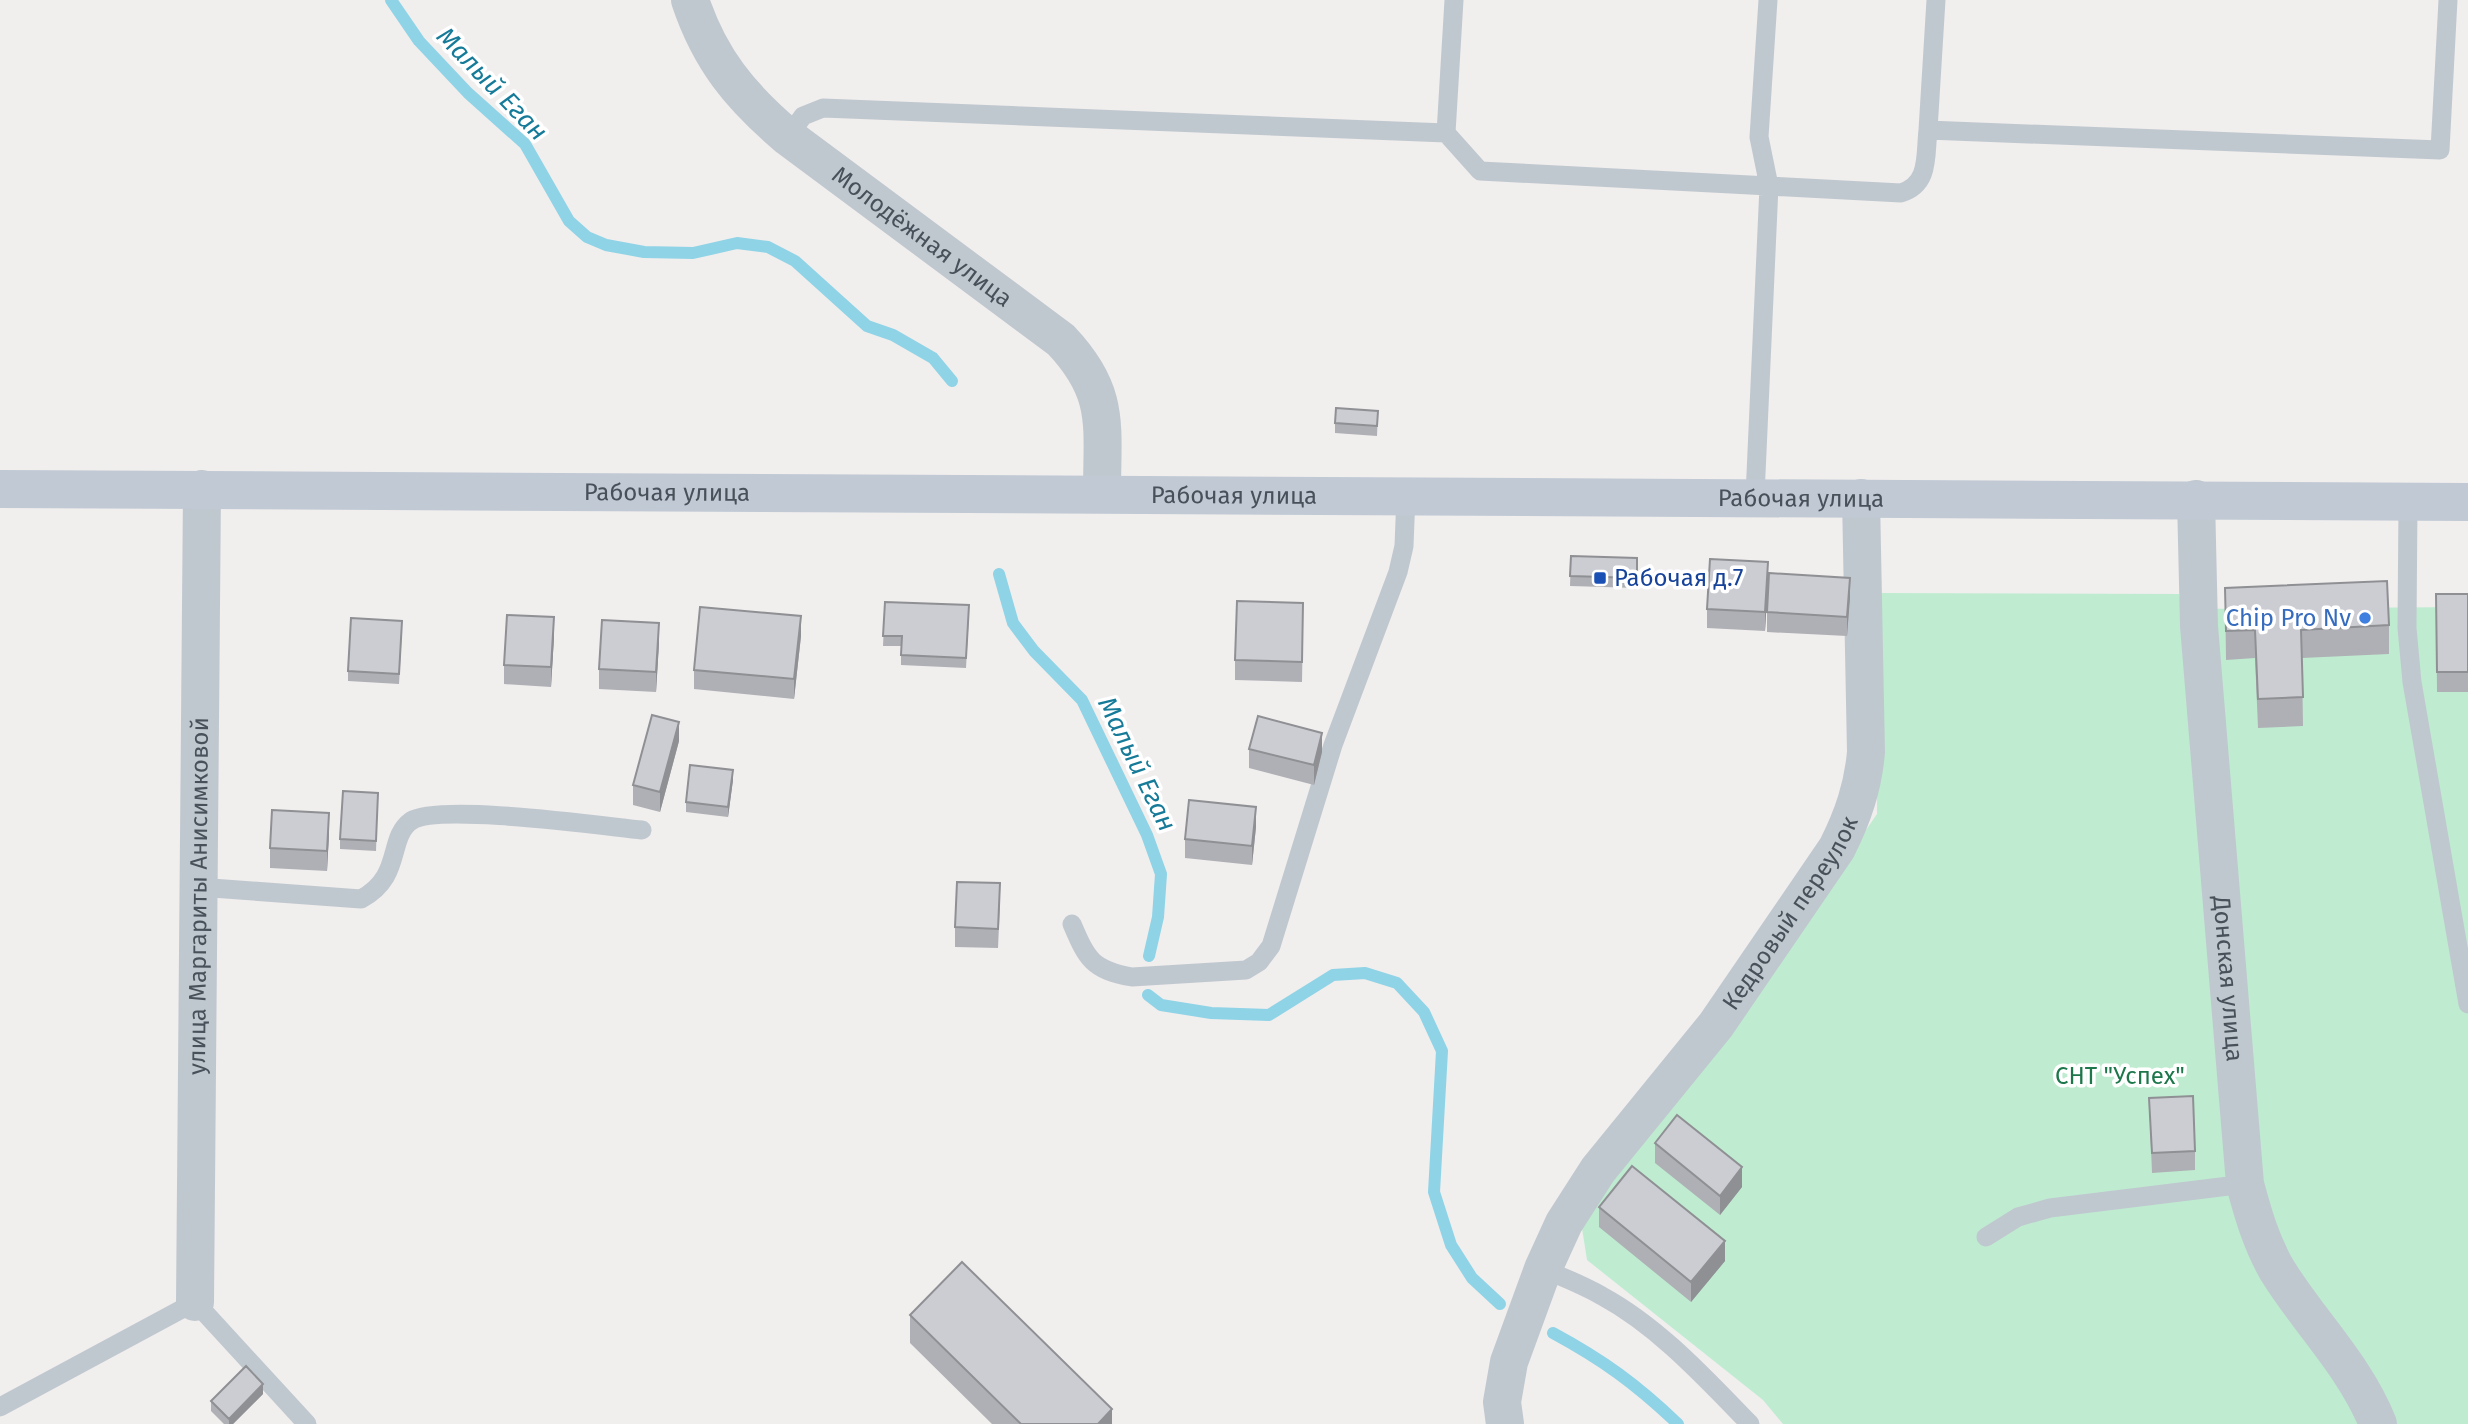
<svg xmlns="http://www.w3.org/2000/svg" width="2468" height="1424" font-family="'Fira Sans',sans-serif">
	<rect width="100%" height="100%" fill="#f1eeee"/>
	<path fill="#bfecd1" d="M1876,593L2179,594L2182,609L2468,607V1424H1783L1763,1400L1587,1260L1581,1222L1725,1034L1877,814Z"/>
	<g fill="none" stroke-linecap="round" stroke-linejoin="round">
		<path stroke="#8fd3e6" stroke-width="12" d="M391,0L419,41L468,93L525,144L569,221L587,237L606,245L644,252L693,253L737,243L768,247L795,261L867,326L893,335L933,358L952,381
			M999,574L1013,623L1034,651L1082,700L1147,835L1161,874L1158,917L1149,956
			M1148,995L1161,1005L1211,1013L1269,1015L1333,975L1365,973L1397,983L1424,1012L1442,1051L1434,1192L1451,1245L1472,1278L1500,1304
			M1553,1333C1603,1360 1636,1384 1678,1424"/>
		<path stroke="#c0c8cf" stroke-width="19" d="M1454,0L1446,133L1480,171L1769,186L1759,137L1768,0
			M1928,130L1936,0
			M788,137L803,116L823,108L1446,133
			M1755,496L1769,186L1901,193C1930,184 1925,156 1928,130L2440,150L2448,0
			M2408,503L2407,628L2412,682L2468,1004
			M198,887L361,899C403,877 387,838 411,821C438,803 602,826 642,830
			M1072,924C1087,959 1092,970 1132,977L1246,970L1259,962L1271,946L1333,745L1398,572L1404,546L1406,495
			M1986,1237L2018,1217L2050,1208L2245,1184
			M1543,1269C1563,1277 1583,1285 1602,1296C1659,1327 1705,1378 1750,1424
			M0,1407L195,1302L307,1424"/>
		<g stroke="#c0c8cf" stroke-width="38">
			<path id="s1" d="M690,0C710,60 740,96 788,137L1061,340C1111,393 1102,425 1102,493"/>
			<path id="s2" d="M2196,499L2199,626L2245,1184C2253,1214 2261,1242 2277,1270C2309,1322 2355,1366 2378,1424"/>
			<path id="s3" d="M195,1302L202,489"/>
			<path id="s4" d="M1505,1424L1502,1402L1509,1362L1543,1269L1564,1223L1598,1170L1716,1025L1837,848C1853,816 1863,787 1866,752L1861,498"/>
		</g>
		<path stroke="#c0c9d4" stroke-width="38" id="s5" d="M0,489L2468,502"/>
	</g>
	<path fill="#afb0b5" d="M1378,411L1377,436L1335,433V423Z
		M1571,556L1637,558V588L1570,586Z
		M1768,582L1765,631L1707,628V609Z
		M2225,588L2389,625V654L2302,658L2303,726L2258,728L2255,658L2226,660Z
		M2436,594H2468V692H2437Z
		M1850,597L1847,636L1767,632V612Z
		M885,602L969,615L966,668L901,665V646H883Z
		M1303,623L1302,682L1235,680V660Z
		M402,631L399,684L348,681V671Z
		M801,636L794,699L694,689V670Z
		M554,637L551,687L504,684V665Z
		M659,643L656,692L599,689V669Z
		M679,741L660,812L633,805V785Z
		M1249,749L1322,752L1314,785L1249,768Z
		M733,780L728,817L686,812V802Z
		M378,793L376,851L340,849V839Z
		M1256,827L1252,865L1185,858V839Z
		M329,833L327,871L270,868V848Z
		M1000,903L998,948L955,947V927Z
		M2149,1098L2195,1151V1170L2152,1173Z
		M1655,1143L1742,1187L1720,1215L1655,1163Z
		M1599,1207L1725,1261L1691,1302L1599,1227Z
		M910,1315L1112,1424H992L910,1343Z
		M263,1394L233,1424H224L211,1411V1401Z"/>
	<path fill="#8f9094" d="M1768,562V582L1765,631V612Z
		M1850,578V597L1847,636V617Z
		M801,616V636L794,699V679Z
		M554,617V637L551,687V667Z
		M659,623V643L656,692V672Z
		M679,722V741L660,812V792Z
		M1322,733V752L1314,785V765Z
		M733,770V780L728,817V807Z
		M1256,807V827L1252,865V846Z
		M329,813V833L327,871V851Z
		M1742,1167V1187L1720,1215V1196Z
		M1725,1241V1261L1691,1302V1282Z
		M263,1384V1394L233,1424H229V1419Z
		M1112,1409V1424H1098Z"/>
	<path fill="#cccdd3" stroke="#8f9094" stroke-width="2" d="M1336,408L1378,411L1377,426L1335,423Z
		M1571,556L1637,558V578L1570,576Z
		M1710,559L1768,562L1765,612L1707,609Z
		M1769,573L1850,578L1847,617L1767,612Z
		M2387,581L2389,625L2301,630L2303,697L2258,699L2255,630L2226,631L2225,588Z
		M2436,594H2468V672H2437Z
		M1237,601L1303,603L1302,662L1235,660Z
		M885,602L969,605L966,658L901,655L902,636H883Z
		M700,607L801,616L794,679L694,670Z
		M507,615L554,617L551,667L504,665Z
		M351,618L402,621L399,674L348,671Z
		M602,620L659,623L656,672L599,669Z
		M652,715L679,722L660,792L633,785Z
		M1258,716L1322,733L1314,765L1249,749Z
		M690,765L733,770L728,807L686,802Z
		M343,791L378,793L376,841L340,839Z
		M1189,800L1256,807L1252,846L1185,839Z
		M272,810L329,813L327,851L270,848Z
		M957,882L1000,883L998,929L955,927Z
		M2193,1096L2195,1151L2152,1153L2149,1098Z
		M1677,1115L1742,1167L1720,1196L1655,1143Z
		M1632,1166L1725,1241L1691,1282L1599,1207Z
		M962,1262L1112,1409L1098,1424H1021L910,1315Z
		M246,1366L263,1384L229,1419L211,1401Z"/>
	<rect fill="#1a4fb4" stroke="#fff" stroke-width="2.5" x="1593" y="571" width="14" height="14" rx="3.5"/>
	<circle fill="#3f7fe0" stroke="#fff" stroke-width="2.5" cx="2365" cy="618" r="7"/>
	<g text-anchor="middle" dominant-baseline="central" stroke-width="7" stroke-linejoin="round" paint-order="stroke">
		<g font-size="24" fill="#48515a" stroke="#fff">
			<text stroke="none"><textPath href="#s1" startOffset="338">Молодёжная улица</textPath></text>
			<text stroke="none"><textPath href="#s5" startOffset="667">Рабочая улица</textPath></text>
			<text stroke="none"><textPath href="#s5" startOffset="1234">Рабочая улица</textPath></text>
			<text stroke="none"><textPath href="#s5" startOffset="1801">Рабочая улица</textPath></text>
			<text stroke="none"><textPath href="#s3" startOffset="406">улица Маргариты Анисимковой</textPath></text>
			<text stroke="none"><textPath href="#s4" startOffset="597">Кедровый переулок</textPath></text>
			<text stroke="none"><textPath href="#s2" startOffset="481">Донская улица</textPath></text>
		</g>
		<g font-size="24" fill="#164399" stroke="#fff" text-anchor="start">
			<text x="1614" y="578">Рабочая д.7</text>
		</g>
		<g font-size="24" fill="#366cbe" stroke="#fff" text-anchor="end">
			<text x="2351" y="618">Chip Pro Nv</text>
		</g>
		<g font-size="24" fill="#1d774b" stroke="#fff">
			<text x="2120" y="1076">СНТ "Успех"</text>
		</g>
		<g font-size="26" font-style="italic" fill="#167b98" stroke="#fff">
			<text transform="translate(492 84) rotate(46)">Малый Еган</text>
			<text transform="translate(1137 764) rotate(64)">Малый Еган</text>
		</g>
	</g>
</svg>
